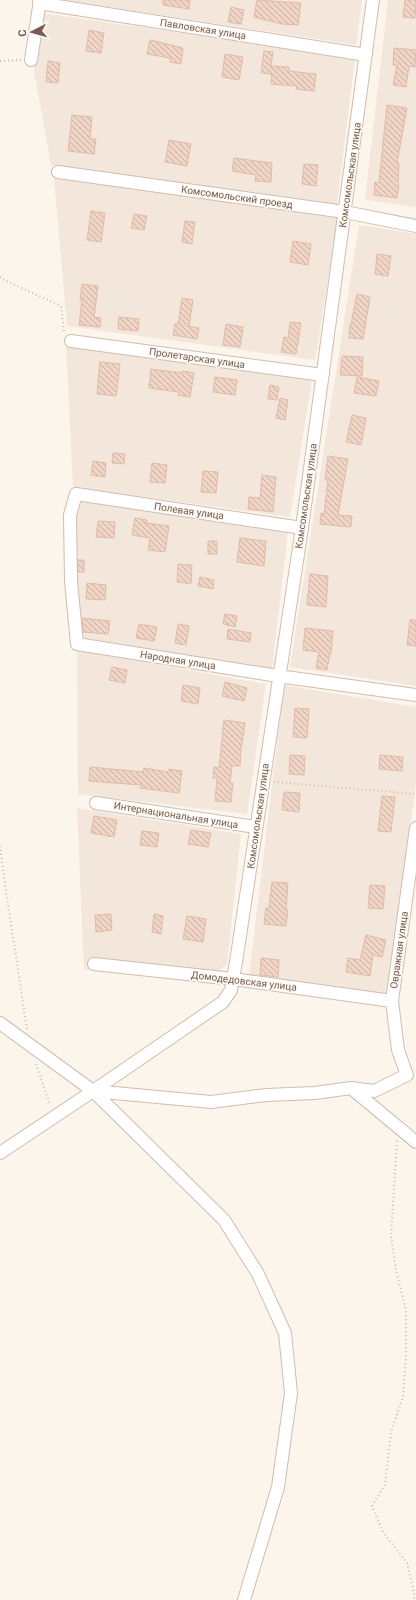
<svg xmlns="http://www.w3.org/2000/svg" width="416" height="1600" font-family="Roboto,sans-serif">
	<defs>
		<pattern id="building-back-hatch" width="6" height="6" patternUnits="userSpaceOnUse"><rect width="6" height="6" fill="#f0d4c5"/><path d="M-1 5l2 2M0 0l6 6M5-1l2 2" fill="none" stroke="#c7afa2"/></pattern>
	</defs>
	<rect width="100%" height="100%" fill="#fcf5ec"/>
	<path fill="#f3e7db" d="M63,0H362L356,45Z
		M388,0H416V207L365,200Z
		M42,13L355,58L337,205L51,165L34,71Z
		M54,178L338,218L315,360L67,326Z
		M359,225L416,234V686L290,667Z
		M66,344L312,380L290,517L73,487Z
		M74,498L288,531L272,669L78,637Z
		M77,650L266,684L247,814L78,794Z
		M284,685L416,707V783L386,999L249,977Z
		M77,808L241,834L227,964L214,975L211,980L84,969Z"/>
	<path fill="url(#building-back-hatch)" stroke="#e2baa6" d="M163,0H190L189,9L163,5Z
		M257,0L301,3L298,25L282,24L254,17Z
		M405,0H416L415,18L403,17Z
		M231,7L244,10L241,24L228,22Z
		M89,30L104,33L101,53L86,51Z
		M150,40L183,48L181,64L170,62V58L147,54Z
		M394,48L416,50L415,67L409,66L406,87L393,85L397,65H393Z
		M264,51L273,52L271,66L289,67V71L316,74L314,91L296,89L297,86L271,84L272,74L261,73Z
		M225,54L243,57L239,80L222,77Z
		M48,61L60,63L58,83L46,82Z
		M387,105L407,108L397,163H399L398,185H399L397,198L374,195L375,182L379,183Z
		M72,115L92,117L90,139H96L94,154L68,151Z
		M169,140L191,144L187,166L165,162Z
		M234,158L272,163L271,182L255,181L256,175L232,171Z
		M304,164L318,165L316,186L302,184Z
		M91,211L105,213L101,242L87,240Z
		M134,214L147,216L144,230L131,228Z
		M185,221L195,222L192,244L182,242Z
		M293,241L311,244L308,265L290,262Z
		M377,254L391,256L388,276L375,274Z
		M82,284L98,286L94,317L101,318L100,327L79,325L82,300H80Z
		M357,294L370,297L363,339L349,338L350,324H351Z
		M182,298L193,300L189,326L199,328L197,339L173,335L175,324H178Z
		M119,317L139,319L138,331L118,329Z
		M290,322L301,323L296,354L281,352L284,337L288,338Z
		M226,324L243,327L240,347L223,345Z
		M342,356L363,357L362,376L340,375Z
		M100,362L120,364L116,396L97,394Z
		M151,369L182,373V371L194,373L190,397L178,395L179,392L149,388Z
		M215,377L237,380L235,395L213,392Z
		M357,377L379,381L376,396L354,393Z
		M270,385L279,387L277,400L268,399Z
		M280,398L288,400L285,420L276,418Z
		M352,415L366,418L361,445L346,442Z
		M113,453L125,454L124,464L112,463Z
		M328,456L348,459L338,515L352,516L351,527L320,524L321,513L324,514L328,480H325Z
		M93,461L106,463L105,477L91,475Z
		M152,463L167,465L165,483L150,482Z
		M203,471L218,472L216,493L201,492Z
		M262,475L276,477L273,512L248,509L249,497L260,498Z
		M135,518L147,520L146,523L169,526L165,552L148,550L150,538L132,535Z
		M98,521L115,522L114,538L96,537Z
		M240,538L266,541L264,566L237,562Z
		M208,541H217V554H208Z
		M78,560H84V572H78Z
		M178,564L192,565L191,584L177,582Z
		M310,574L328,576L326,607L307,605Z
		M200,577L214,580L213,589L198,586Z
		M87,583L106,585L105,600L86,599Z
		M225,614L237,616L235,627L223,624Z
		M82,618L110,621L108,634L83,632Z
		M410,620H416V646L407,645Z
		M139,624L157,627L154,641L136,638Z
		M178,624L189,626L186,645L175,643Z
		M305,628L333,631L331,653H330L327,670L316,668L319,652L303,650Z
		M228,629L251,633L250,642L227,639Z
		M112,667L127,670L125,683L109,680Z
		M225,682L247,688L244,701L222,696Z
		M183,685L200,688L198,704L181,701Z
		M295,708L309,709L307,738L293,737Z
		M224,720L245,723L241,749L240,766H232L230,783H233L231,802L215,801L217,778H213L214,767L219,768Z
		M290,755L305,756L304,775L289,774Z
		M380,755L403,757L402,771L379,769Z
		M90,767L143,772L144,768L169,772V769L182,771L179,793L140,788L141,785L89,781Z
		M284,792L300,793L299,812L282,810Z
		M382,796L395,797L391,832L378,831Z
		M94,816L117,820L114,837L91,833Z
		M191,830L211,833L208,847L188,844Z
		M142,831L159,833L157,847L140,845Z
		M272,882L288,883L286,910H288L286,926L264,924L266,908H269Z
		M370,885L385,886L383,909L368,908Z
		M111,914L112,930L96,932L95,915Z
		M154,914L163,916L161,934L152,932Z
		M187,916L206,919L203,942L183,939Z
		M366,935L386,940L382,957L373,955L370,976L346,972L348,958L360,960Z
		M261,958L279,960L278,977L260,975Z"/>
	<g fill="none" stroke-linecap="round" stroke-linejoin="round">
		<g stroke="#cebdb1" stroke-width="14">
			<path id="minor" d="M39,3L366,55
				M31,60L40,0
				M58,172L345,212L416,226
				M71,341L323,375
				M302,528L76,494L70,515L71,581L77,644L278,676L416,695
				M96,803L256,827
				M94,964L233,979L392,1001
				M0,1023L93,1091L224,1220L258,1274L285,1333L291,1393L278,1487L244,1600
				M351,1088L416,1142
				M93,1091L211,1102L266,1095L315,1093L351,1088L374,1091L407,1075L398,1050L392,1001L416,828
				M0,1153L93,1091L223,1002L231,990L236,962L302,528L373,0"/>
		</g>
		<path stroke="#d6b7a7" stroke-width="2" stroke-dasharray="1 3" stroke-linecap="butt" d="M0,61L21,60
			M0,277L2,279L61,306L64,333
			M274,782L416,794
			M0,846L6,891L27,1029
			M36,1064L50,1105
			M397,1141L391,1235L396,1270L406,1311V1355L403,1397L391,1432L385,1485L372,1506L383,1532L407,1563L415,1597L413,1600"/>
		<use href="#minor" stroke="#fff" stroke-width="12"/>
	</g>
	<g text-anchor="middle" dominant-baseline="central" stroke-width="3" stroke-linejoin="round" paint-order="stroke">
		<g font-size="10" fill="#775c4f" stroke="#fef9f3">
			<text transform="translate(203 29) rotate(9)">Павловская улица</text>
			<text transform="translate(350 175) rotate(-82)">Комсомольская улица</text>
			<text transform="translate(237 197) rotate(8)">Комсомольский проезд</text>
			<text transform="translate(197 358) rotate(8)">Пролетарская улица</text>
			<text transform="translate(306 496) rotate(-82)">Комсомольская улица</text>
			<text transform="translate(189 511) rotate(8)">Полевая улица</text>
			<text transform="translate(178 660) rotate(9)">Народная улица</text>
			<text transform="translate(176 815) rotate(9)">Интернациональная улица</text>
			<text transform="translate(258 816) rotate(-82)">Комсомольская улица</text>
			<text transform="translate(399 950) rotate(-82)">Овражная улица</text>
			<text transform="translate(244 981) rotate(7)">Домодедовская улица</text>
		</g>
	</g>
	<g transform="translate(32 32) rotate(264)" stroke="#fef9f3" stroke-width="3" paint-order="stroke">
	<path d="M0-3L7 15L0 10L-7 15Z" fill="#775c4f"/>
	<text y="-6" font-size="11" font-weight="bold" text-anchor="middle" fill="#775c4f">С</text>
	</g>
</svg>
